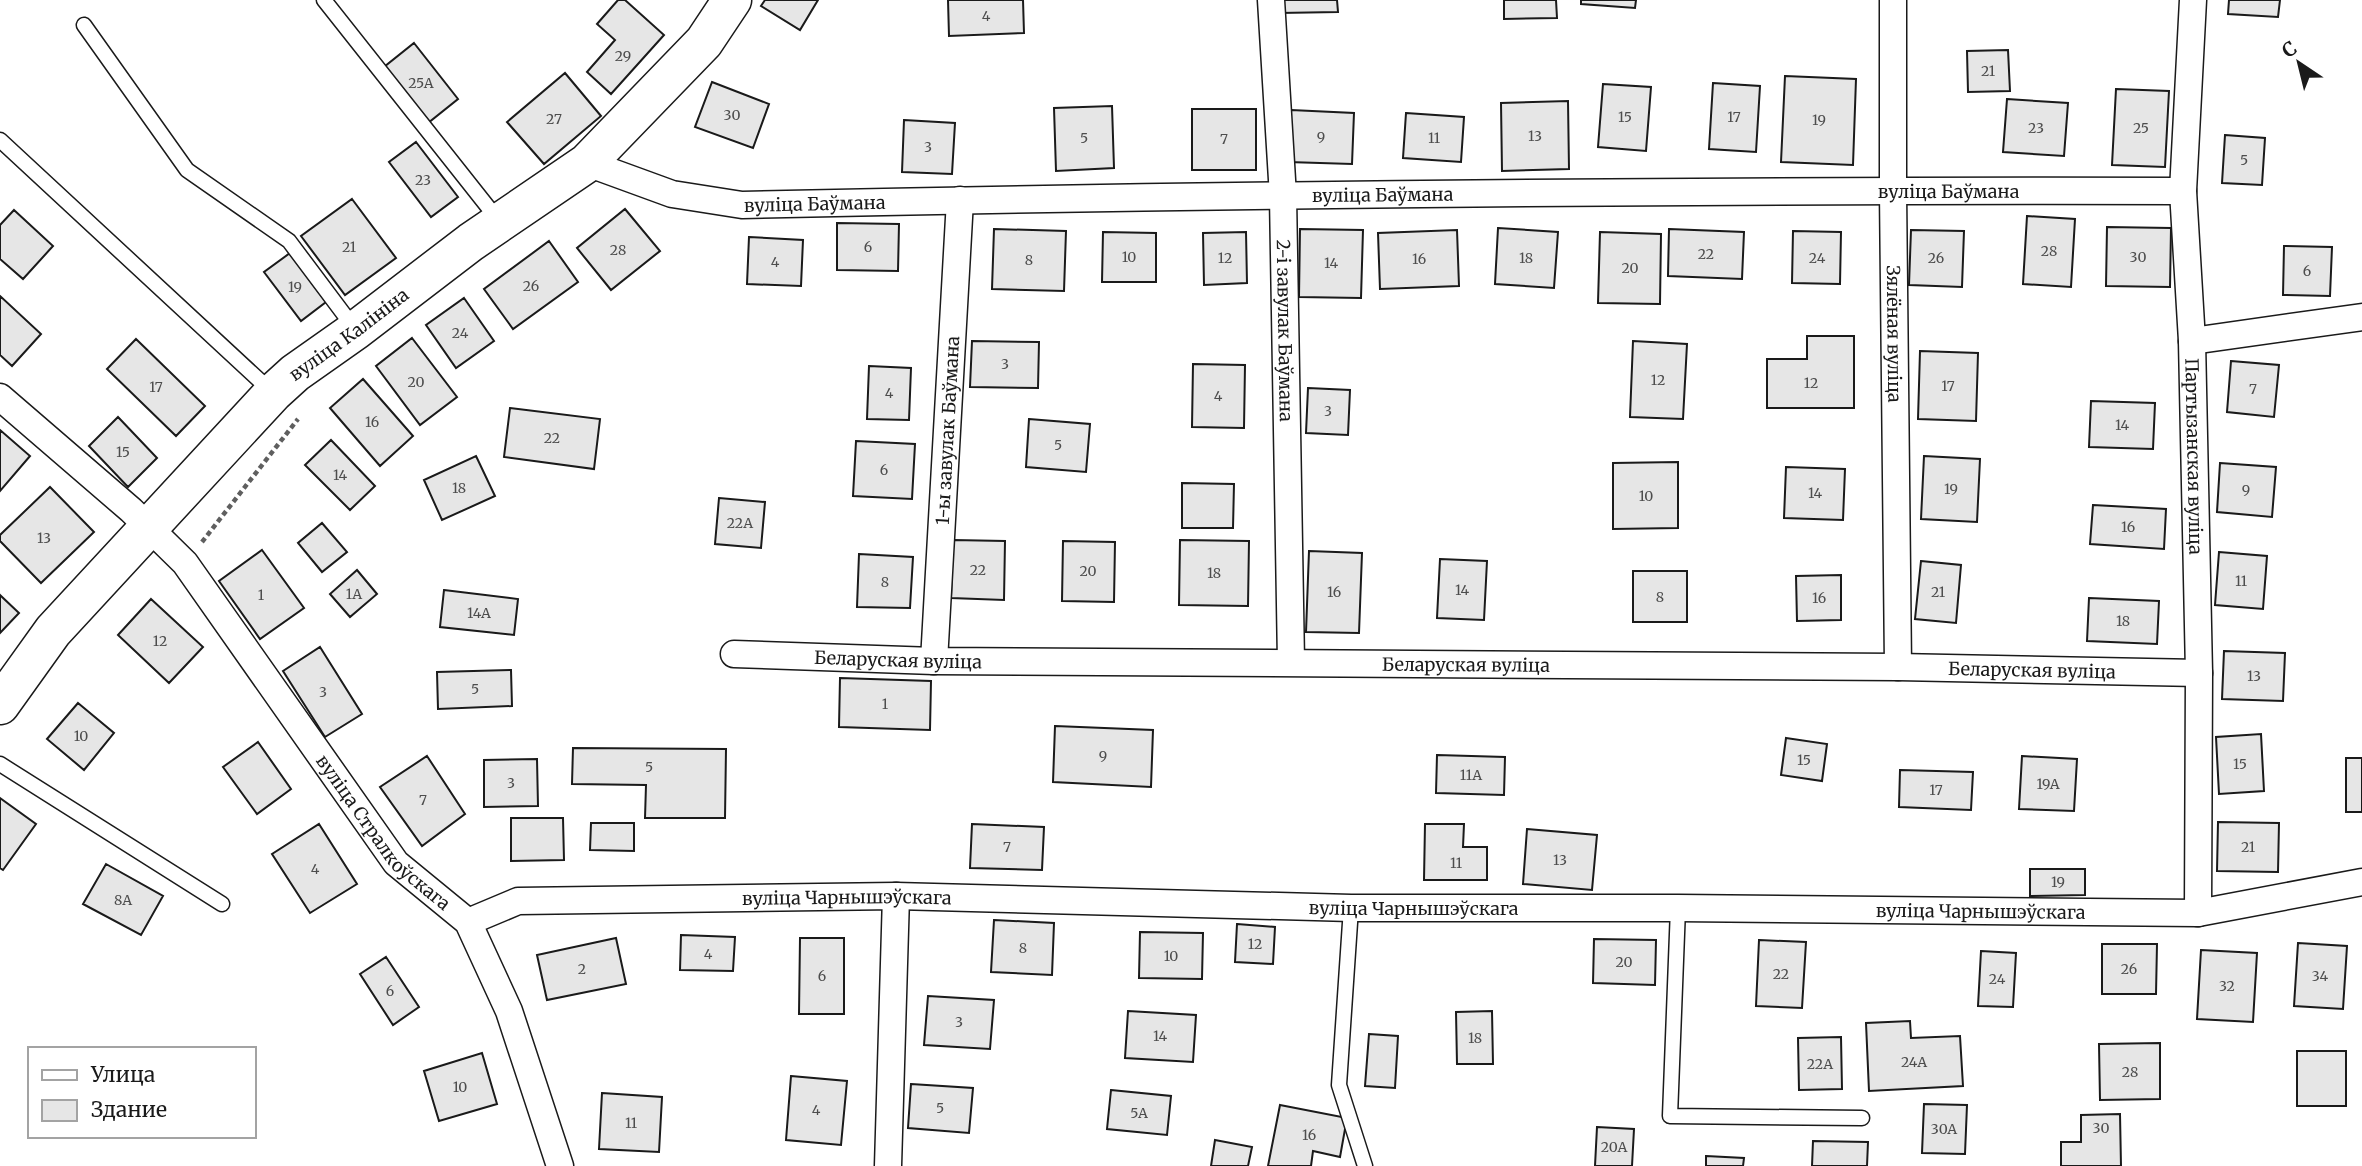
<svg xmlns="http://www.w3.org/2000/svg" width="2362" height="1166" font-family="Merriweather,serif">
	<rect width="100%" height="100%" fill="#fff"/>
	<path fill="#e6e6e6" stroke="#1a1a1a" stroke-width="2" d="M618,0H625L664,35L611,94L587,72L615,40L597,24Z
		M765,0H818L800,30L761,6Z
		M948,0H1023L1024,33L949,36Z
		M1279,0H1337L1338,12L1279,13Z
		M1504,0H1556L1557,18L1504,19Z
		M1581,0H1636L1635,8L1581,4Z
		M2229,0H2280L2278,17L2228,14Z
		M414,43L458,99L428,123L384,67Z
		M2008,50L2010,91L1968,92L1967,51Z
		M565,73L601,116L544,164L507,122Z
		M1785,76L1856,79L1853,165L1781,162Z
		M712,82L769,104L753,148L695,127Z
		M1713,83L1760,86L1756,152L1709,149Z
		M1603,84L1651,87L1646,151L1598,147Z
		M2116,89L2169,91L2165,167L2112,165Z
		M2007,99L2068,103L2064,156L2003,152Z
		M1568,101L1569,169L1502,171L1501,103Z
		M1112,106L1114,168L1056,171L1054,108Z
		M1192,109H1256V170H1192Z
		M1291,110L1354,113L1352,164L1288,162Z
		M1406,113L1464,117L1461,162L1403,158Z
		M904,120L955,123L952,174L902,172Z
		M2225,135L2265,138L2262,185L2222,183Z
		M416,142L458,197L431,217L389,162Z
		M352,199L396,258L345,295L301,236Z
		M625,209L660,251L611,290L577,248Z
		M14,210L53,246L23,279L0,259V225Z
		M2027,216L2075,219L2071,287L2023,284Z
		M837,223L899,224L898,271L837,270Z
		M2107,227L2171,228L2170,287L2106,286Z
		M1498,228L1558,232L1554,288L1495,284Z
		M994,229L1066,231L1064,291L992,289Z
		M1300,229L1363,230L1361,298L1299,297Z
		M1669,229L1744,232L1742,279L1668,276Z
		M1457,230L1459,286L1380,289L1378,233Z
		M1911,230L1964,231L1962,287L1909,285Z
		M1793,231L1841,232L1840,284L1792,283Z
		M1103,232L1156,233V282H1102Z
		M1246,232L1247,283L1204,285L1203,233Z
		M1600,232L1661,234L1660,304L1598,303Z
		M749,237L803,240L801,286L747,284Z
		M549,241L578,282L513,329L484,289Z
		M2284,246L2332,247L2330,296L2283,295Z
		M290,253L326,302L301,321L264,272Z
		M0,296L41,334L12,366L0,355Z
		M464,298L494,341L456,368L426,325Z
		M1807,336H1854V408H1767V359H1807Z
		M412,338L457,397L420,425L376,366Z
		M136,339L205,406L176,436L107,369Z
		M972,341L1039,342L1038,388L970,387Z
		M1633,341L1687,344L1683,419L1630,417Z
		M1920,351L1978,353L1976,421L1918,419Z
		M2231,361L2279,365L2274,417L2227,412Z
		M1193,364L1245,365L1244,428L1192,427Z
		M869,366L911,368L909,420L867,419Z
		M363,379L413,436L380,466L330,408Z
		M1308,388L1350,390L1348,435L1306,433Z
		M2091,401L2155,403L2153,449L2089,447Z
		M510,408L600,419L594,469L504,457Z
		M118,417L157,458L128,487L89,446Z
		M1029,419L1090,424L1086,472L1026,467Z
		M0,430L30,456L0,491Z
		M331,440L375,486L350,510L305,465Z
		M856,441L915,444L912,499L853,496Z
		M476,456L495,496L442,520L424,480Z
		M1924,456L1980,459L1977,522L1921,519Z
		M1678,462V528L1613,529V463Z
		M2220,463L2276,467L2272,517L2217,512Z
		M1786,467L1845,469L1843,520L1784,518Z
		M1182,483L1234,484L1233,528H1182Z
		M50,487L94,532L41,583L0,541V535Z
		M719,498L765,502L761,548L715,544Z
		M2093,505L2166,509L2164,549L2090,544Z
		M322,523L347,552L322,572L298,543Z
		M953,540L1005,541L1004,600L951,598Z
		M1180,540L1249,541L1248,606L1179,605Z
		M1063,541L1115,542L1114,602L1062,601Z
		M262,550L304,608L260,639L219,581Z
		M1309,551L1362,553L1359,633L1306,632Z
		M2219,552L2267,556L2263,609L2215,605Z
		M859,554L913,557L910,608L857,607Z
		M1440,559L1487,561L1484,620L1437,618Z
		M1921,561L1961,565L1956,623L1915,619Z
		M357,570L377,594L350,617L330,594Z
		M1633,571H1687V622H1633Z
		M1841,575V620L1797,621L1796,576Z
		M444,590L518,599L514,635L440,627Z
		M0,595L19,613L0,633Z
		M2089,598L2159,601L2157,644L2087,641Z
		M151,599L203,647L169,683L118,635Z
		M320,647L362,714L325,737L283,671Z
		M2224,651L2285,653L2283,701L2222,699Z
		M511,670L512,706L438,709L437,672Z
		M840,678L931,681L930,730L839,727Z
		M78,703L114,733L84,770L47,739Z
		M1055,726L1153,730L1151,787L1053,782Z
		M2261,734L2264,791L2219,794L2216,737Z
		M1786,738L1827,744L1822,781L1781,775Z
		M258,742L291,789L257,814L223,767Z
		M573,748L726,749L725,818H645L646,785L572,784Z
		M1437,755L1505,757L1504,795L1436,793Z
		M427,756L465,814L422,846L380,787Z
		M2022,756L2077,759L2074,811L2019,809Z
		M2346,758H2362V812H2346Z
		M537,759L538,806L484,807V760Z
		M1900,770L1973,772L1971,810L1899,807Z
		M0,798L36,824L3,870L0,868Z
		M511,818H563L564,860L511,861Z
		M2218,822L2279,823L2278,872L2217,871Z
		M591,823H634V851L590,850Z
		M319,824L357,884L310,913L272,854Z
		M972,824L1044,827L1042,870L970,868Z
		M1425,824H1464L1463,847H1487V880H1424Z
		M1527,829L1597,835L1592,890L1523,884Z
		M106,864L163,896L141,935L83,904Z
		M2030,869H2085V895L2030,896Z
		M994,920L1054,923L1052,975L991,972Z
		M1237,924L1275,927L1273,964L1235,962Z
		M1140,932L1203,933L1202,979L1139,978Z
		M681,935L735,937L733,971L680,970Z
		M616,938L626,984L547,1000L537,955Z
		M800,938H844V1014H799Z
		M1594,939L1656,940L1655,985L1593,983Z
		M1759,940L1806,942L1802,1008L1756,1006Z
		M2298,943L2347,946L2343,1009L2294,1006Z
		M2102,944H2157L2156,994H2102Z
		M2201,950L2257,953L2253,1022L2197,1019Z
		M1981,951L2016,953L2013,1007L1978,1006Z
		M386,957L419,1007L393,1025L360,974Z
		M928,996L994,1000L990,1049L924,1045Z
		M1128,1011L1196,1015L1193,1062L1125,1058Z
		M1492,1011L1493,1064H1457L1456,1012Z
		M1910,1021L1911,1038L1960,1036L1963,1086L1869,1091L1866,1023Z
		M1369,1034L1398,1036L1395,1088L1365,1086Z
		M1841,1037L1842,1089L1799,1090L1798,1038Z
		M2160,1043V1099L2100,1100L2099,1044Z
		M2297,1051H2346V1106H2297Z
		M482,1053L497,1104L439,1121L424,1071Z
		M791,1076L847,1081L841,1145L786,1140Z
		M911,1084L973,1088L969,1133L908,1128Z
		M1111,1090L1171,1096L1167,1135L1107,1129Z
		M602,1093L662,1097L659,1152L599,1149Z
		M1924,1104L1967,1105L1965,1154L1922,1153Z
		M1280,1105L1347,1118L1340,1157L1313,1151L1311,1166H1268Z
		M2120,1114L2121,1166H2061V1142H2081V1115Z
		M1597,1127L1634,1129L1632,1166H1595Z
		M1215,1140L1252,1147L1248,1166H1211Z
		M1813,1141L1868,1142L1867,1166H1812Z
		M1706,1156L1744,1158L1743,1166H1706Z"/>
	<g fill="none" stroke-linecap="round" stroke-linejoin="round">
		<g stroke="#1a1a1a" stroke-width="17">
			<path id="lane" d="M324,0L499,221
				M84,25L187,170L289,241L355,329
				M0,140L272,392
				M0,764L222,904
				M1351,908L1339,1085L1365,1166
				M1678,908L1670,1116L1862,1118"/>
		</g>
		<g stroke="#1a1a1a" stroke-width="29">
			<g id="street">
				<path id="s1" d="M1271,0L1283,196L1291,662"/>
				<path id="s2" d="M1893,0V191L1898,667"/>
				<path id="s3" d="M2193,0L2183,191L2192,341L2199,673L2198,913"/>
				<path id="s4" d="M587,163L672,194L742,205C1223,194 1703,190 2183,191"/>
				<path d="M2192,341L2362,317"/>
				<path id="s5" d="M0,397L131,510L185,563L396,863L468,922L509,1011L560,1166"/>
				<path id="s6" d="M734,654L934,661L1898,667L2199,673"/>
				<path id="s7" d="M934,661L960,200"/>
				<path id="s8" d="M468,922L518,901L896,896L1351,908H1678L2198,913L2362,882"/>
				<path d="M888,1166L896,896"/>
			</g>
		</g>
		<g stroke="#1a1a1a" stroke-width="41">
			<g id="secondary">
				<path id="s9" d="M0,705L53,631L273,393L295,373L356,330L471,242L587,163L704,42L732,0"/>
			</g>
		</g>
		<path stroke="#5f5f5f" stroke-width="4.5" stroke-dasharray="5 3.5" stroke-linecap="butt" d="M202,542L298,419"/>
		<use href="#lane" stroke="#fff" stroke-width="14"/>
		<use href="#street" stroke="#fff" stroke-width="26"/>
		<use href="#secondary" stroke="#fff" stroke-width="38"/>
	</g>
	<g text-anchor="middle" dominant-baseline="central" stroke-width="5" stroke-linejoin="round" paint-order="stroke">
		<g font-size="14" fill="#4d4d4d">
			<text x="986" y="16">4</text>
			<text x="623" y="56">29</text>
			<text x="1988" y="71">21</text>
			<text x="421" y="83">25А</text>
			<text x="732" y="115">30</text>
			<text x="1625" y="117">15</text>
			<text x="1734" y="117">17</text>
			<text x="554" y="119">27</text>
			<text x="1819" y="120">19</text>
			<text x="2036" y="128">23</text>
			<text x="2141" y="128">25</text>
			<text x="1535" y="136">13</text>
			<text x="1321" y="137">9</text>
			<text x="1084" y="138">5</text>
			<text x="1434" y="138">11</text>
			<text x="1224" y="139">7</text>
			<text x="928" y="147">3</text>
			<text x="2244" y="160">5</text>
			<text x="423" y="180">23</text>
			<text x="349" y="247">21</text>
			<text x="868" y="247">6</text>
			<text x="618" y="250">28</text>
			<text x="2049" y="251">28</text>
			<text x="1706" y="254">22</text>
			<text x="1129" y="257">10</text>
			<text x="2138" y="257">30</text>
			<text x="1225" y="258">12</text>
			<text x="1526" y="258">18</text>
			<text x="1817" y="258">24</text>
			<text x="1936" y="258">26</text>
			<text x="1419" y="259">16</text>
			<text x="1029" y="260">8</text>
			<text x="775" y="262">4</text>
			<text x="1331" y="263">14</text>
			<text x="1630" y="268">20</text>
			<text x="2307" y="271">6</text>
			<text x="531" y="286">26</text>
			<text x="295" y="287">19</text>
			<text x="460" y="333">24</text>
			<text x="1005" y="364">3</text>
			<text x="1658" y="380">12</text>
			<text x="416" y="382">20</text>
			<text x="1811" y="383">12</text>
			<text x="1948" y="386">17</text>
			<text x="156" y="387">17</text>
			<text x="2253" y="389">7</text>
			<text x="889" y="393">4</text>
			<text x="1218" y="396">4</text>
			<text x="1328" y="411">3</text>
			<text x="372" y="422">16</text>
			<text x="2122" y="425">14</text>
			<text x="552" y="438">22</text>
			<text x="1058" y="445">5</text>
			<text x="123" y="452">15</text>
			<text x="884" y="470">6</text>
			<text x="340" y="475">14</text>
			<text x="459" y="488">18</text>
			<text x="1951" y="489">19</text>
			<text x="2246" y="490">9</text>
			<text x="1815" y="493">14</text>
			<text x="1646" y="496">10</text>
			<text x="740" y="523">22А</text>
			<text x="2128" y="527">16</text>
			<text x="44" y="538">13</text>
			<text x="978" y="570">22</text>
			<text x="1088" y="571">20</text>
			<text x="1214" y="573">18</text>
			<text x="2241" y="581">11</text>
			<text x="885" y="582">8</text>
			<text x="1462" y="590">14</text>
			<text x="1334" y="592">16</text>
			<text x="1938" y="592">21</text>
			<text x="354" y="594">1А</text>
			<text x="261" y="595">1</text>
			<text x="1660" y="597">8</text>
			<text x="1819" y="598">16</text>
			<text x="479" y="613">14А</text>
			<text x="2123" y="621">18</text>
			<text x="160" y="641">12</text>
			<text x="2254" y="676">13</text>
			<text x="475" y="689">5</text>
			<text x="323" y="692">3</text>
			<text x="885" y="704">1</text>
			<text x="81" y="736">10</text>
			<text x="1103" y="756">9</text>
			<text x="1804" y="760">15</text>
			<text x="2240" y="764">15</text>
			<text x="649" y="767">5</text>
			<text x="1471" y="775">11А</text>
			<text x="511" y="783">3</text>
			<text x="2048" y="784">19А</text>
			<text x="1936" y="790">17</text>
			<text x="423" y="800">7</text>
			<text x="1007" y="847">7</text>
			<text x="2248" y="847">21</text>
			<text x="1560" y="860">13</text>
			<text x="1456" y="863">11</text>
			<text x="315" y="869">4</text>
			<text x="2058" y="882">19</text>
			<text x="123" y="900">8А</text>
			<text x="1255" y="944">12</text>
			<text x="1023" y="948">8</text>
			<text x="708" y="954">4</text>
			<text x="1171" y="956">10</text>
			<text x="1624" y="962">20</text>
			<text x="582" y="969">2</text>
			<text x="2129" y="969">26</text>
			<text x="1781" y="974">22</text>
			<text x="822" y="976">6</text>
			<text x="2320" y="976">34</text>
			<text x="1997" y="979">24</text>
			<text x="2227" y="986">32</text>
			<text x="390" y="991">6</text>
			<text x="959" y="1022">3</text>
			<text x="1160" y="1036">14</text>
			<text x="1475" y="1038">18</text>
			<text x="1914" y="1062">24А</text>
			<text x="1820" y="1064">22А</text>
			<text x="2130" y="1072">28</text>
			<text x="460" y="1087">10</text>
			<text x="940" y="1108">5</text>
			<text x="816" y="1110">4</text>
			<text x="1139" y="1113">5А</text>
			<text x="631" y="1123">11</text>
			<text x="2101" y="1128">30</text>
			<text x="1944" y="1129">30А</text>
			<text x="1309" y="1135">16</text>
			<text x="1614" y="1147">20А</text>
		</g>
		<g font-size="18" fill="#1a1a1a" stroke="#fff">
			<text stroke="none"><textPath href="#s4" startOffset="1368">вуліца Баўмана</textPath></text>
			<text stroke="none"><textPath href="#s4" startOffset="802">вуліца Баўмана</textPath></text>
			<text stroke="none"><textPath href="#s4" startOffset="234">вуліца Баўмана</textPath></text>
			<text stroke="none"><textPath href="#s1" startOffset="331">2-і завулак Баўмана</textPath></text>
			<text stroke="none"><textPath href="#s9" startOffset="511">вуліца Калініна</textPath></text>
			<text stroke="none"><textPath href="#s2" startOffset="334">Зялёная вуліца</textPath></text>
			<text stroke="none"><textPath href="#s7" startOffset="231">1-ы завулак Баўмана</textPath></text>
			<text stroke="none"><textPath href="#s3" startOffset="457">Партызанская вуліца</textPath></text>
			<text stroke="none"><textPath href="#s6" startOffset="164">Беларуская вуліца</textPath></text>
			<text stroke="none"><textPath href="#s6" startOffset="732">Беларуская вуліца</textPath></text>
			<text stroke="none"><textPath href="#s6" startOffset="1298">Беларуская вуліца</textPath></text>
			<text stroke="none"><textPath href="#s5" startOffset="584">вуліца Стралкоўскага</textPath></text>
			<text stroke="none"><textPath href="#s8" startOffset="383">вуліца Чарнышэўскага</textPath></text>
			<text stroke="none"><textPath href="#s8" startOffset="950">вуліца Чарнышэўскага</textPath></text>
			<text stroke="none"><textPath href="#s8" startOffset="1517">вуліца Чарнышэўскага</textPath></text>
		</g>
	</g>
	<rect x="28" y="1047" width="228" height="91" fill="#ffffff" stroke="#a3a3a3" stroke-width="2"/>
	<rect x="42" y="1070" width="35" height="10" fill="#ffffff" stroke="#a3a3a3" stroke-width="2"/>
	<text x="91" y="1082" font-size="21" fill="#1a1a1a">Улица</text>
	<rect x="42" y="1100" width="35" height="21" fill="#e6e6e6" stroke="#a3a3a3" stroke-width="2"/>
	<text x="91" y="1117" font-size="21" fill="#1a1a1a">Здание</text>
	<g transform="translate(2299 63) rotate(325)" stroke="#ffffff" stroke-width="5" paint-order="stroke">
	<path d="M0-5L12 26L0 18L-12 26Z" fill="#1a1a1a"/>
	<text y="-10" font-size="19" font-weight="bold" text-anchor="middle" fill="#1a1a1a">С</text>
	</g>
</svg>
